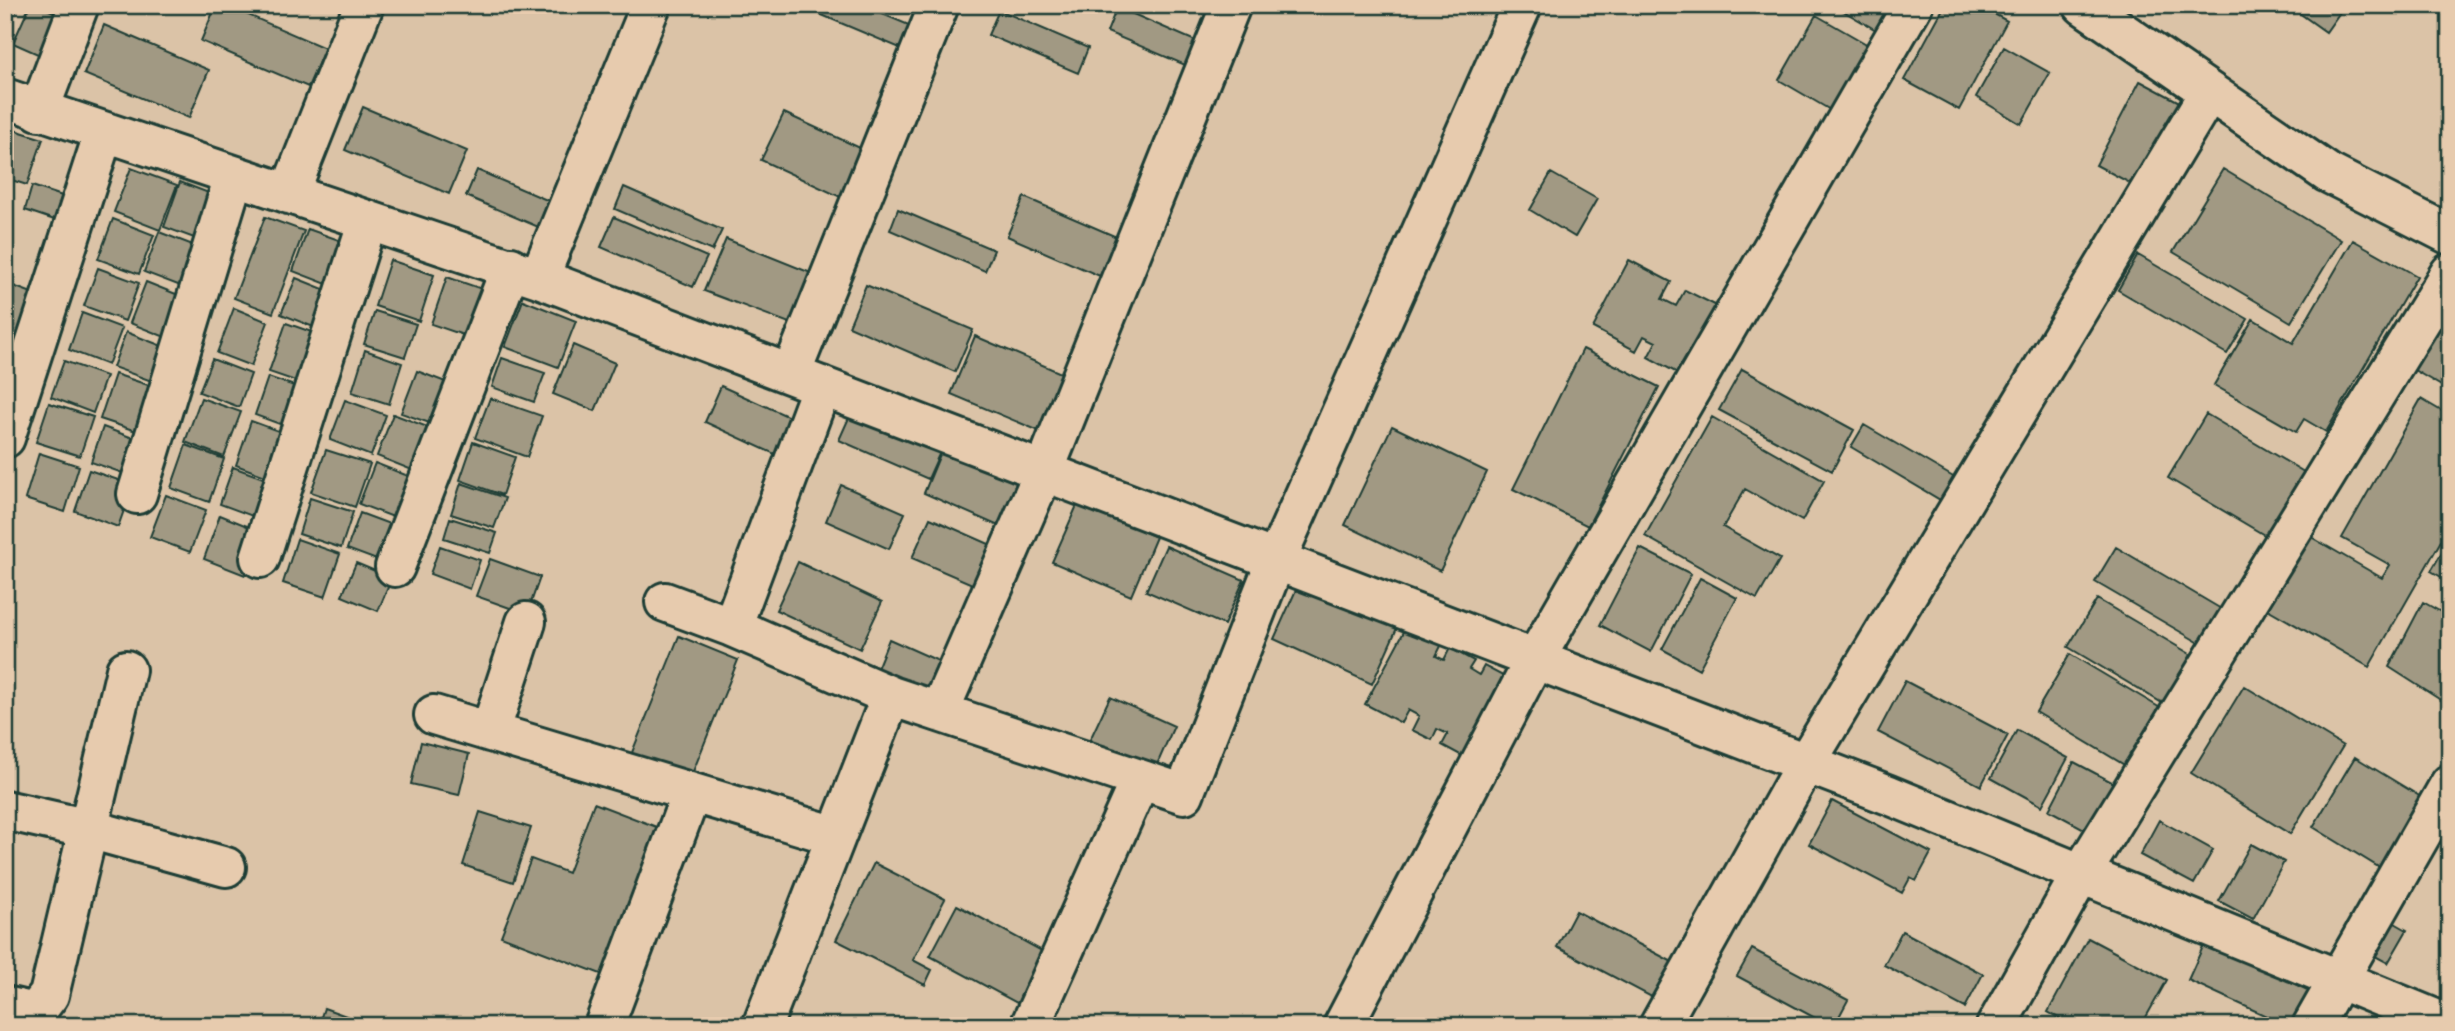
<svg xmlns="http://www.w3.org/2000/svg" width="2455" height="1031" font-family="'Patrick Hand',sans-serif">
	<rect width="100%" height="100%" fill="#dbc3a7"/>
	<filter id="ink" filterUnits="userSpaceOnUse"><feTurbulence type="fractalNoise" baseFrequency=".0143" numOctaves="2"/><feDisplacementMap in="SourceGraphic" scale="14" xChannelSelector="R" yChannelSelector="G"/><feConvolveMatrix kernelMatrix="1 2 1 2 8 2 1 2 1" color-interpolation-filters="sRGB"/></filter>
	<g filter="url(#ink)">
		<path fill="#a19983" stroke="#1f3d34" stroke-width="2" d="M5,5H18L5,39Z
			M30,5H38L67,18L49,59L13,43Z
			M216,5H225L325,48L308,87L201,41Z
			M798,5H861L916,28L907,51Z
			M1833,5H1891L1876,30Z
			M1945,5H1978L2007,21L1959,110L1904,80Z
			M2288,5H2345L2326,32Z
			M1117,7L1207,46L1197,70L1107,32Z
			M999,10L1088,48L1078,73L988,35Z
			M1816,15L1870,46L1832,111L1779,80Z
			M104,25L209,70L189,118L84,74Z
			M2004,47L2050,73L2021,124L1976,97Z
			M2140,81L2187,106L2143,190L2096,165Z
			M363,107L467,151L449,194L345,150Z
			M784,113L871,153L849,201L761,160Z
			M5,127L43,139L27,185L5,178Z
			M131,168L177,185L160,230L114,212Z
			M2223,169L2341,240L2291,322L2173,252Z
			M477,170L554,203L543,229L466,196Z
			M1551,173L1597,199L1575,237L1530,210Z
			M180,182L222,198L205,242L164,227Z
			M32,186L77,201L69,225L25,210Z
			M624,187L722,230L712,251L615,209Z
			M1024,197L1126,241L1109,280L1007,236Z
			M898,209L994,250L985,271L890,230Z
			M265,217L304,231L273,313L234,298Z
			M614,217L707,257L693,287L601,247Z
			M113,219L154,235L139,274L98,259Z
			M308,229L353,245L337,288L293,271Z
			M159,232L206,250L191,290L144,272Z
			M726,239L821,277L800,327L704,291Z
			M2353,240L2417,276L2326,432L2304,419L2296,432L2214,385L2253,319L2293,343Z
			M2138,255L2248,319L2227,354L2118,290Z
			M390,260L434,275L419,321L375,306Z
			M1629,260L1671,282L1662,299L1676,306L1685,290L1727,311L1690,380L1648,357L1656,342L1644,336L1636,351L1593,328Z
			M98,268L139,283L125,321L84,306Z
			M447,277L488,291L472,338L431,324Z
			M296,278L336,294L321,330L281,314Z
			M146,282L191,300L175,341L130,323Z
			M8,284L48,299L32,342L5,332V291Z
			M866,285L973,330L955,372L849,326Z
			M523,300L576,321L558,367L505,347Z
			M234,308L268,322L251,366L217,353Z
			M2450,309V391L2414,370Z
			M375,311L416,324L405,357L364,344Z
			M82,313L122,328L108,365L69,350Z
			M286,323L326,337L310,386L269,372Z
			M126,332L170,349L157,383L113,367Z
			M975,336L1075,379L1051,436L951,394Z
			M5,341L29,350L5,384Z
			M573,345L615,363L595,411L553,394Z
			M1583,349L1659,387L1588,526L1513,489Z
			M365,350L402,363L389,404L352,392Z
			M502,358L545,373L534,402L492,387Z
			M212,359L251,374L239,407L199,392Z
			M64,361L106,376L93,413L51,397Z
			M1742,369L1854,430L1832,471L1719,410Z
			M417,371L456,386L441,427L401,413Z
			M115,374L163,390L148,435L100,419Z
			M268,377L309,391L296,430L255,415Z
			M721,386L796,420L779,456L705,422Z
			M201,398L241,412L224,457L185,442Z
			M490,398L542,416L527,457L475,438Z
			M2421,399L2450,416V525L2369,667L2257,603L2299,530L2382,578L2390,565L2342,538Z
			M345,400L386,415L371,456L330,440Z
			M49,403L93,417L80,456L36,442Z
			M852,411L941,450L928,479L839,440Z
			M393,414L433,429L417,472L377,456Z
			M2206,414L2309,475L2271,539L2168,478Z
			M1712,417L1824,481L1802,521L1745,489L1723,527L1780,559L1757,599L1645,536Z
			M251,421L295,437L279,481L236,465Z
			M1864,425L1955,478L1942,501L1851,447Z
			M1392,426L1487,472L1440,571L1345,525Z
			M103,427L147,443L134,477L91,462Z
			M473,442L515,457L502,495L460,480Z
			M186,445L224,459L209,502L171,488Z
			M943,447L1033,485L1012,532L924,493Z
			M326,450L370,464L355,507L311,492Z
			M39,453L79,466L65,512L25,499Z
			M375,463L416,479L401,520L359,504Z
			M233,467L279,484L266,521L220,504Z
			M89,470L133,485L118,527L75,511Z
			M461,483L505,498L494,528L451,514Z
			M841,485L905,513L889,549L826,521Z
			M166,495L206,510L190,552L150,537Z
			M310,498L353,512L341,548L299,534Z
			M1078,503L1156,537L1131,596L1052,562Z
			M360,513L403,529L390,565L347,549Z
			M220,515L262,532L245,575L204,559Z
			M450,518L497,533L490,553L444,538Z
			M930,518L996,547L979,587L912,558Z
			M2450,538V582L2431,571Z
			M297,539L340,554L325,597L283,583Z
			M440,546L480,560L470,589L430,574Z
			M1166,546L1244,580L1224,625L1146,591Z
			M2116,547L2223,610L2203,645L2095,582Z
			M1640,548L1691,574L1651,652L1600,625Z
			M490,559L540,577L527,614L476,596Z
			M798,562L882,602L860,649L776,610Z
			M356,563L392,578L378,611L342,596Z
			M1700,578L1737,598L1699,669L1662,649Z
			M1300,581L1398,626L1372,684L1274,639Z
			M2097,599L2197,658L2169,707L2068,647Z
			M2423,602L2450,617V706L2389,667Z
			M1407,626L1442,644L1436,656L1444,660L1450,648L1474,661L1469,669L1479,675L1484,666L1518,684L1500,717L1486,709L1477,726L1491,734L1475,763L1442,745L1448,734L1437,729L1432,740L1412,730L1419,716L1408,710L1401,723L1365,704Z
			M679,636L738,660L688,784L629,760Z
			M889,639L943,663L930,695L876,671Z
			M2070,654L2167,712L2133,770L2036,712Z
			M1905,681L2008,735L1981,786L1878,732Z
			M2244,686L2343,746L2290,834L2191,773Z
			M1110,697L1174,726L1152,776L1087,746Z
			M2017,730L2068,758L2042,806L1991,778Z
			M421,742L469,754L459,795L411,784Z
			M2355,757L2426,800L2385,871L2313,827Z
			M2074,762L2125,789L2099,837L2049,810Z
			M1832,801L1931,853L1916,881L1910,878L1902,893L1809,844Z
			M594,803L662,829L606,976L501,936L531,859L568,873Z
			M480,812L531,828L513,882L463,865Z
			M2159,820L2213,850L2194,884L2140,855Z
			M2251,844L2284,862L2253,919L2219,901Z
			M874,863L945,899L913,960L932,970L925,985L836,940Z
			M957,905L1055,958L1028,1009L930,956Z
			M1576,911L1680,966L1661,1002L1557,947Z
			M2379,914L2407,930L2388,963L2360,948Z
			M1902,931L1983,974L1965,1008L1884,965Z
			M2088,938L2167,980L2141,1026H2073L2048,1012Z
			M2205,942L2316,994L2301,1026H2288L2188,980Z
			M1752,949L1848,1000L1834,1026H1830L1737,976Z
			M324,1008L374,1026H318Z"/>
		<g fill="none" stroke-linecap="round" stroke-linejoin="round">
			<g stroke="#1f3d34" stroke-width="44">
				<path id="minor" d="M5,98L539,278L1889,795L2450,1025
					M39,111L79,5
					M289,194L364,5
					M539,278L651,5
					M791,374L939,5
					M822,386L732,627L891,696
					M5,438L104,132
					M137,494L234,176
					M260,558L368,220
					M395,567L511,267
					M665,602L732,627
					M939,712L1044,471L1231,5
					M434,715L836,836
					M490,732L526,622
					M5,810L89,829L226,867
					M5,1006L35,1013L49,995L126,670
					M604,1026L691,794
					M762,1026L891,696L1184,794L1276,560L1522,5
					M1030,1026L1140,780
					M1343,1026L1535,659L1913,5
					M1659,1026L1806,763L2209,92
					M1996,1026L2081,874L2450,273
					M2312,1026L2450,784"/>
			</g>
			<g stroke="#1f3d34" stroke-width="44">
				<path id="major" d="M2083,5L2328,173L2450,235"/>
			</g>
			<use href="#minor" stroke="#e7cbae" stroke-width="38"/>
			<use href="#major" stroke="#e7cbae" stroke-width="38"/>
		</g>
	</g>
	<rect width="2455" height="1031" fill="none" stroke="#e7cbae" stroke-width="28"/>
	<rect x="14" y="14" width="2427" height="1003" fill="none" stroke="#1f3d34" stroke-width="2.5" filter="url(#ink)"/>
</svg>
